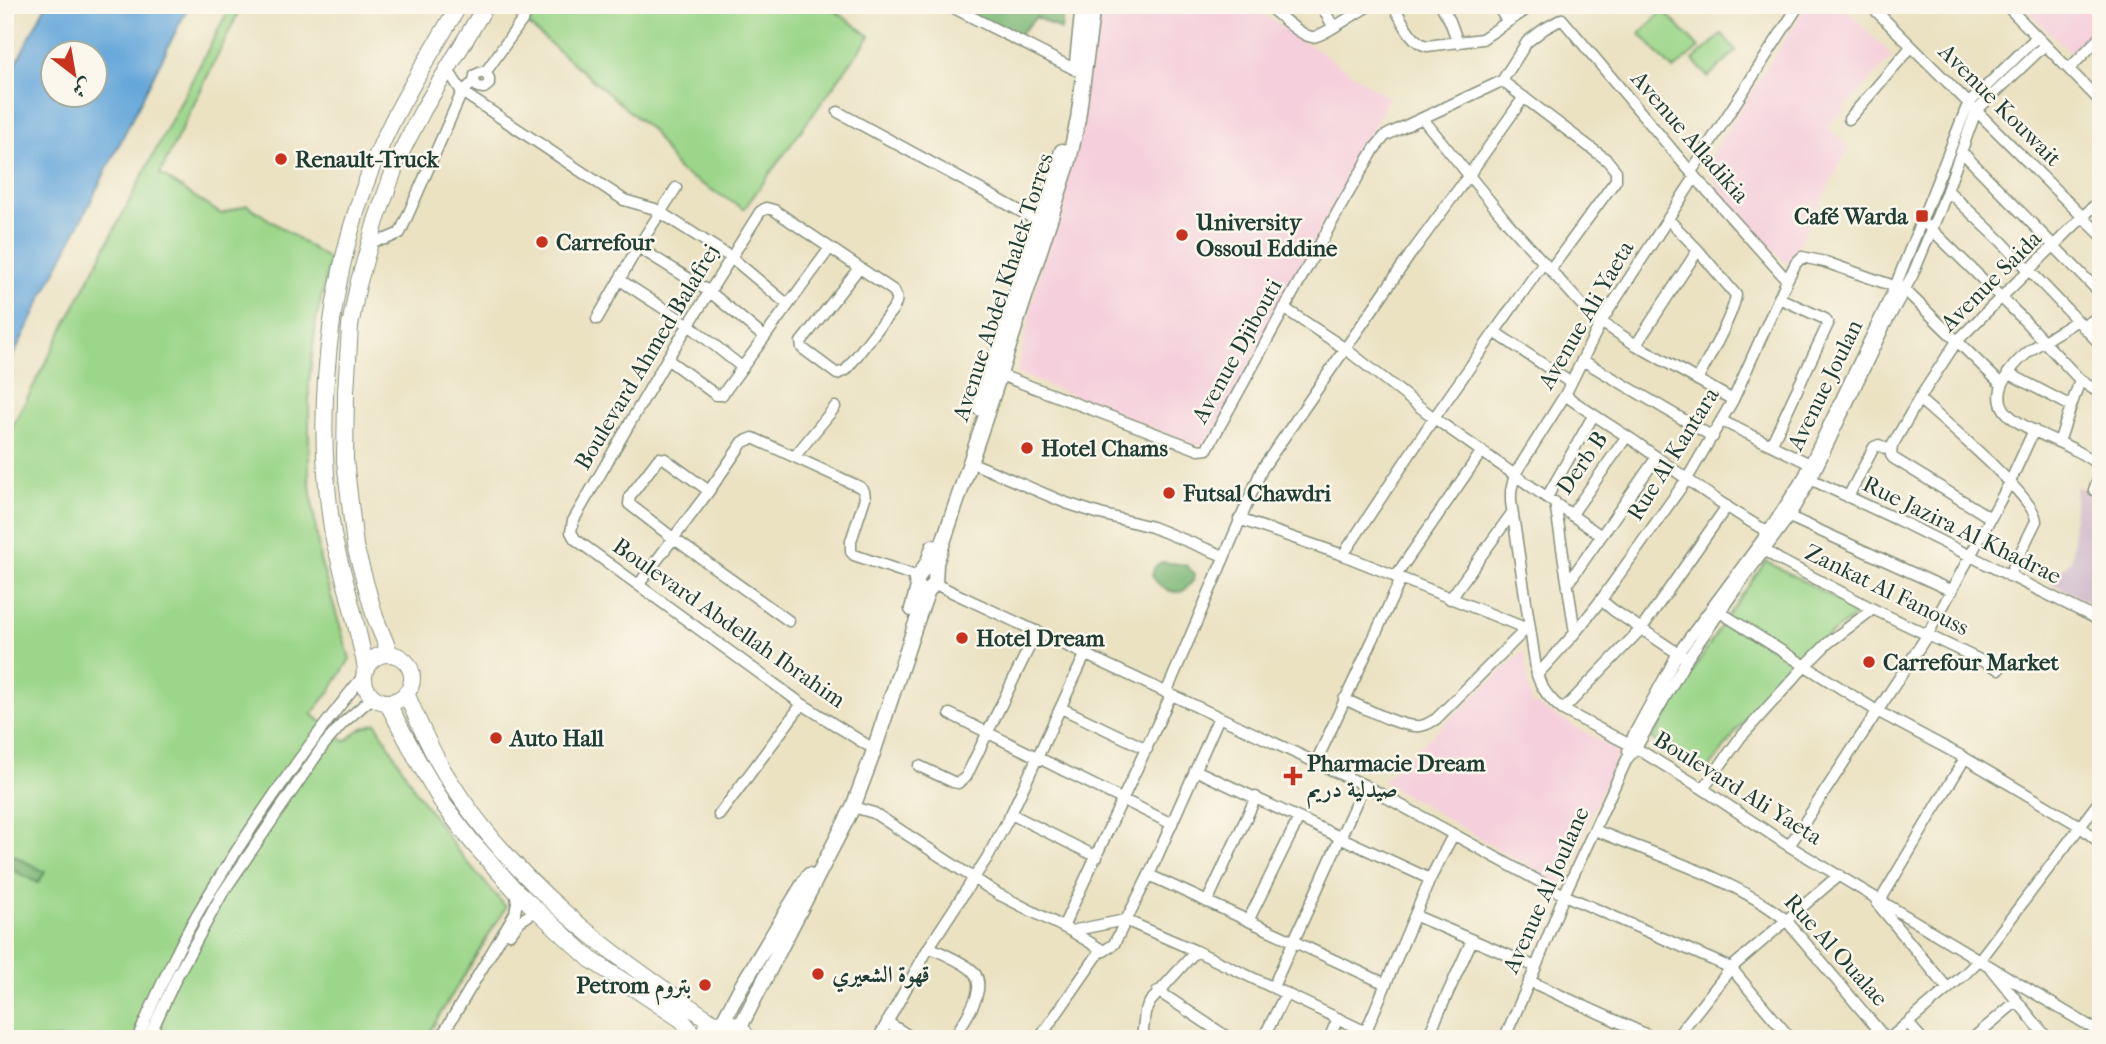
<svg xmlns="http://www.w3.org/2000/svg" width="2106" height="1044" font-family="'IM FELL French Canon',Amiri,serif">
	<rect width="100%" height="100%" fill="#fbf7ec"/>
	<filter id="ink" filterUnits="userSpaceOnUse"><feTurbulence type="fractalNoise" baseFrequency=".0143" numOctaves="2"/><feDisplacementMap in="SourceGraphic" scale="14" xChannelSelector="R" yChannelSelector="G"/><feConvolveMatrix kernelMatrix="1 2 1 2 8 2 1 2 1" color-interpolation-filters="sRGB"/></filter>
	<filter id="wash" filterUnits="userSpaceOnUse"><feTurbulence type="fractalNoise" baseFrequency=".00686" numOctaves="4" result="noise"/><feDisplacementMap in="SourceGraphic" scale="28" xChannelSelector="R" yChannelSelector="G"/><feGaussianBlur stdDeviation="1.57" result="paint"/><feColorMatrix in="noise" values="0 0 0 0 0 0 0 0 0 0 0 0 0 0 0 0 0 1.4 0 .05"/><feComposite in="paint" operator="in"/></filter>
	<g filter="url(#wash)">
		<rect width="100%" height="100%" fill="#ebe2c2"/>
		<path fill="#f5cfdc" d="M1097,5H1249L1389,98L1207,449L1017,373Z
			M1807,5H1841L1892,56L1827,128L1849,147L1788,265L1719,190L1711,172L1712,154Z
			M2023,5H2101V25L2071,53Z
			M1524,651L1531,702L1619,751L1560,885L1382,781Z"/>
		<path fill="#d1bdcc" d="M2076,486L2101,497V609L2049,582L2072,559Z"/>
		<path fill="#9cd68a" stroke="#5e8a5f" stroke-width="2" d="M231,5H242L160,174L221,214L247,205L330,260L316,321L309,381V477L320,560L350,659L330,691L312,714L345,742L360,729L376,723L415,790L457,850L506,907L425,1039H5V866L38,883L45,872L5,851V441Z
			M505,5H827L870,36L744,209L678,170L651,130Z
			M1663,10L1699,48L1673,70L1640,34Z
			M1722,34L1736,51L1708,77L1693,60Z
			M1766,561L1860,612L1812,648L1755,706L1705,774L1652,739L1723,622Z"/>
		<path fill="#7db776" stroke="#4e7a55" stroke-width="2" d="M949,5H1064L1061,30L1036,17L1019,35L1004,34Z
			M1162,562L1186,565L1194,574L1193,581L1183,591C1170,595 1158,586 1152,575L1155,567Z
			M5,851L45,872L38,883L5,866Z"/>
		<path fill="#66a7da" stroke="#427287" stroke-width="2" fill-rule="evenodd" d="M46,5H189L5,372V85ZM52,52H94V94H52Z"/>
	</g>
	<g filter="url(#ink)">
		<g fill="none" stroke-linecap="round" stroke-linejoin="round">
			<g stroke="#85907b" stroke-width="13">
				<path id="minor" d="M948,5L1076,70
					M1267,5C1277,13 1300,36 1312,37C1320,38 1359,11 1370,5
					M1321,5L1333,26
					M1393,5C1402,19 1410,42 1427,46L1482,39L1533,5
					M1441,5L1450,21L1458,43
					M1497,5L1507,21
					M1870,5L2101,235
					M2006,5L2101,102
					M2069,69L2101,36
					M448,70L462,92L624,200L655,209L732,258L787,304
					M485,73L489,78V84L484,88L478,87L474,82L475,75L482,72L485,73L533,5
					M1502,81L1607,160L1616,171V180L1613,184L1550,270
					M838,112L1040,222
					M1423,119L1507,222L1581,304L1601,322L1636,345L1733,400
					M1849,119L1911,47
					M1962,152L2101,294
					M1691,172L1799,5
					M1695,177L1601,322L1565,395L1515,474L1511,491V502L1537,675C1542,690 1550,700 1563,710L1636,748L1703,789L1789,846L2101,1033
					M1947,190L2001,241L2101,345
					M1668,219L1698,250L1736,295C1734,313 1707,362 1697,380
					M1928,226L2020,316L2080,380L2101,394
					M370,241L386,239L400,233L462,92L474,82
					M638,247L710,292L764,337
					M859,268L801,342L802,348L837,374L846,370L893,309C897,302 898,298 894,291L774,210L766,208L760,212L667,359L573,521L571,532L575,539L802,704L867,745
					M620,280L689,325L743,368
					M1284,308L1347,350L1434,418L1600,535
					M597,319L638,247L676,188
					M2076,321C2060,332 2041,341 2027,353C2011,366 1989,394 2007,413C2019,427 2056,440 2073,449C2083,454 2092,460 2101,466
					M2083,327L2101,315
					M1496,333L1571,383
					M1636,345L1698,250
					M667,359L716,395H722L830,248
					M1582,360L1713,437
					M995,373L1199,450L1207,449L1342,204L1375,148L1385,136L1399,129L1502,81L1527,42L1544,29L1562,19L1695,177L1787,280
					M2008,373L2071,406
					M1565,395C1588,412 1613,427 1637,443C1680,474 1722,506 1768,532
					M1919,399C1941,419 2036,497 2036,521L2009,576
					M1722,421L1810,464
					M2059,442L2080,380
					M1771,445L1828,324L1825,319L1779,298
					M795,456L835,407
					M970,462L1066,503L1100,514L1152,527L1224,556
					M1806,477L1898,520L2101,621
					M2094,490L2101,472
					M709,491L665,459L659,458L630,496L629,504L673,538L789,621
					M1547,497L1593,416
					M1848,497L1874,447L1879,445L1891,451
					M1555,502L1575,633
					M1572,514L1627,436
					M1783,514L1952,591
					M1989,517L1893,458L1891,455L1892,446L1919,399L1957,341L2101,199
					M1239,519L1343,555L1530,630
					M1760,547L1778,559L1873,609L1999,669
					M1343,555L1434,418L1544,262
					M1395,577L1482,451
					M1568,583L1657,457
					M639,584L709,491L743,442L753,438L860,487L864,491L865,498L851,541V552L854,555L918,577
					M935,584L1364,785L1564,895L1731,968L1791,1039
					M1450,599L1512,513
					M1601,600L1613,610L1682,656
					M1715,609L1877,711L1965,758L2080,826L2101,844
					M1537,675L1575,633L1601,600L1687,479L1733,400L1787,280L1796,263L1802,257L1825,262L1905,290L2002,385
					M1166,693L1262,469L1410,255L1469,175L1524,97
					M1344,699C1363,707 1396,725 1415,726C1424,727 1429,723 1436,719L1526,629
					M1061,708L1147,749
					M1563,710L1642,628L1727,506
					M950,714L1172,824
					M1628,751L1634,734L1678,653L1768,532L1804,476L1895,287L1968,104L2037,37
					M1316,762L1401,579
					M919,766L953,782L958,783L966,777L1037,631
					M1195,770L1430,879
					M1703,789L1740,738L1805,666L1828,643L1873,609
					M853,807L874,813L998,894L1071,931L1104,951L1114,944L1149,875L1219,717
					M1011,814L1097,857
					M719,815L802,704
					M1595,830C1657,856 1734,878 1786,920L1886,1039
					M1789,846L1928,634L2010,482L2034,430
					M1149,875L1386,984
					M1880,901L1965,758
					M1207,902L1256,797
					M1877,903L1948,989
					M1416,916L1536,967
					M1248,921L1299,818
					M1063,927L1171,695
					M1071,931L1125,920L1196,951L1381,1039
					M510,934L520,921L536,911
					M929,947C942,953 956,959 968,967C994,984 964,1020 953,1039
					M1991,969L2048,1039
					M1529,981L1656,1039
					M1273,987L1364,785
					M1158,991L1230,1039
					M887,1022L914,1039
					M1908,1023L1922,1039
					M1366,1031L1430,879L1453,835
					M137,1039C158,992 179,943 206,899C254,821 306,746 364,675
					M148,1039L177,976L222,894L323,746L343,723L373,697
					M440,1039L515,913L517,902L515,890
					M878,1039L929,947L987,858L1011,814L1085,655
					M1039,1039L1101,950
					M1142,1039L1145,1012L1150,1002L1196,951
					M1263,1039L1286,993
					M1329,1039L1338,1018
					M1427,1039L1472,940
					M1504,1039L1536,967L1564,895L1627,759L1636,748L1687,659L1736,589L1789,517L1811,480L1884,327L1913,274L1941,207L1976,111L2045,45
					M1675,1039L1731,968L1839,875
					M1889,1039L1965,974L1980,959L2101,799
					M1972,1039L2017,1001"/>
			</g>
			<g stroke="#85907b" stroke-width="17">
				<path id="major" d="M1077,62L1083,5
					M979,408L1062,151
					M912,609L918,587L916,580L928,562L933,547
					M723,1021L741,987L809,875
					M740,1027L853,807L871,759L915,626L928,590L935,584L936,563L995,389L1069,161L1078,119L1093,5"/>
			</g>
			<g stroke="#85907b" stroke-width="18">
				<path id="highway" d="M390,654L375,617L355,546L345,460L346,392L350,326L358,285L376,221L399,156L423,110L486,5
					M364 678a24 24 0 1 1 48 0a24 24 0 1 1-48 0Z
					M366,668C360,640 353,612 346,585C342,568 336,551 333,534C311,400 332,241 393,120C413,81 437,43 459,5
					M406,693C418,721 430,749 446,775C512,882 610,955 714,1023
					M387,702L418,761L443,804L472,842L515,890L590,959L682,1020L697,1039
					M706,1027C723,1018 739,1022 748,1039"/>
			</g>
			<use href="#minor" stroke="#fff" stroke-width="10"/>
			<use href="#major" stroke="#fff" stroke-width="14"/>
			<use href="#highway" stroke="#fff" stroke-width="16"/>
		</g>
	</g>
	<g fill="#c8321e" stroke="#fbf7ec" stroke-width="2.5">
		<circle cx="281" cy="159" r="7"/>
		<rect x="1915" y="209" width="14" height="14" rx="3.5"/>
		<circle cx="1182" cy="235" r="7"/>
		<circle cx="542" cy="242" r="7"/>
		<circle cx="1027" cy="448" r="7"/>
		<circle cx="1169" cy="493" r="7"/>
		<circle cx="962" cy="638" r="7"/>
		<circle cx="1869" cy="662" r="7"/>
		<circle cx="496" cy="738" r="7"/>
		<path d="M1289.5 765.5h7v7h7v7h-7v7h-7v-7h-7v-7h7z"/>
		<circle cx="818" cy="974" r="7"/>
		<circle cx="705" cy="985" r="7"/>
	</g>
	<g text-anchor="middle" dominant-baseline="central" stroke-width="5" stroke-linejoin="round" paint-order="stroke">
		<g font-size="23" fill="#1f3d34" stroke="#fbf7ec">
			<text transform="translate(2000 105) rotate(45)">Avenue Kouwait</text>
			<text transform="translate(1690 137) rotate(49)">Avenue Alladikia</text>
			<text transform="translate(1991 281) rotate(-45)">Avenue Saida</text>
			<text transform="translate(1003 287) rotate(-72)">Avenue Abdel Khalek Torres</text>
			<text transform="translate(1586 315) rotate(-60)">Avenue Ali Yaeta</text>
			<text transform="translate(1237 351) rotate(-61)">Avenue Djibouti</text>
			<text transform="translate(647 357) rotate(-59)">Boulevard Ahmed Balafrej</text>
			<text transform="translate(1825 385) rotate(-64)">Avenue Joulan</text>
			<text transform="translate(1673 454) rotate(-58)">Rue Al Kantara</text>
			<text transform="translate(1582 463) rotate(-55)">Derb B</text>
			<text transform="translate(1962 530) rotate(26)">Rue Jazira Al Khadrae</text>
			<text transform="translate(1887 590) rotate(26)">Zankat Al Fanouss</text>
			<text transform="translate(729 623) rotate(35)">Boulevard Abdellah Ibrahim</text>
			<text transform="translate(1738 788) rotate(32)">Boulevard Ali Yaeta</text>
			<text transform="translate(1546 890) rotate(-66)">Avenue Al Joulane</text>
			<text transform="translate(1836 950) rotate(48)">Rue Al Oualae</text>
		</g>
		<g font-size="23" font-weight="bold" fill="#1f3d34" stroke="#fbf7ec" text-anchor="start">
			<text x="295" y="159">Renault-Truck</text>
			<text x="1908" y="216" text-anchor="end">Café Warda</text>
			<text x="1196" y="222">University<tspan x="1196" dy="26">Ossoul Eddine</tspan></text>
			<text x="556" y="242">Carrefour</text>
			<text x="1041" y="448">Hotel Chams</text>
			<text x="1183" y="493">Futsal Chawdri</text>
			<text x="976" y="638">Hotel Dream</text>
			<text x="1883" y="662">Carrefour Market</text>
			<text x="510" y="738">Auto Hall</text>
			<text x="1307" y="763">Pharmacie Dream<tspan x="1307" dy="26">صيدلية دريم</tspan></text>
			<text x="832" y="974">قهوة الشعيري</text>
			<text x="691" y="985" text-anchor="end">Petrom بتروم</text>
		</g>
	</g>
	<rect width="2106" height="1044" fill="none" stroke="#fbf7ec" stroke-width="28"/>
	<g transform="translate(74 74) rotate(149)"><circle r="33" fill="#fbf7ec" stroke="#a3ada2" stroke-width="2"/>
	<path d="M0-5L12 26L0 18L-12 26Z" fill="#c8321e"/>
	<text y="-10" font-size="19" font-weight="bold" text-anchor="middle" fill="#1f3d34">ش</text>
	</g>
</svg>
